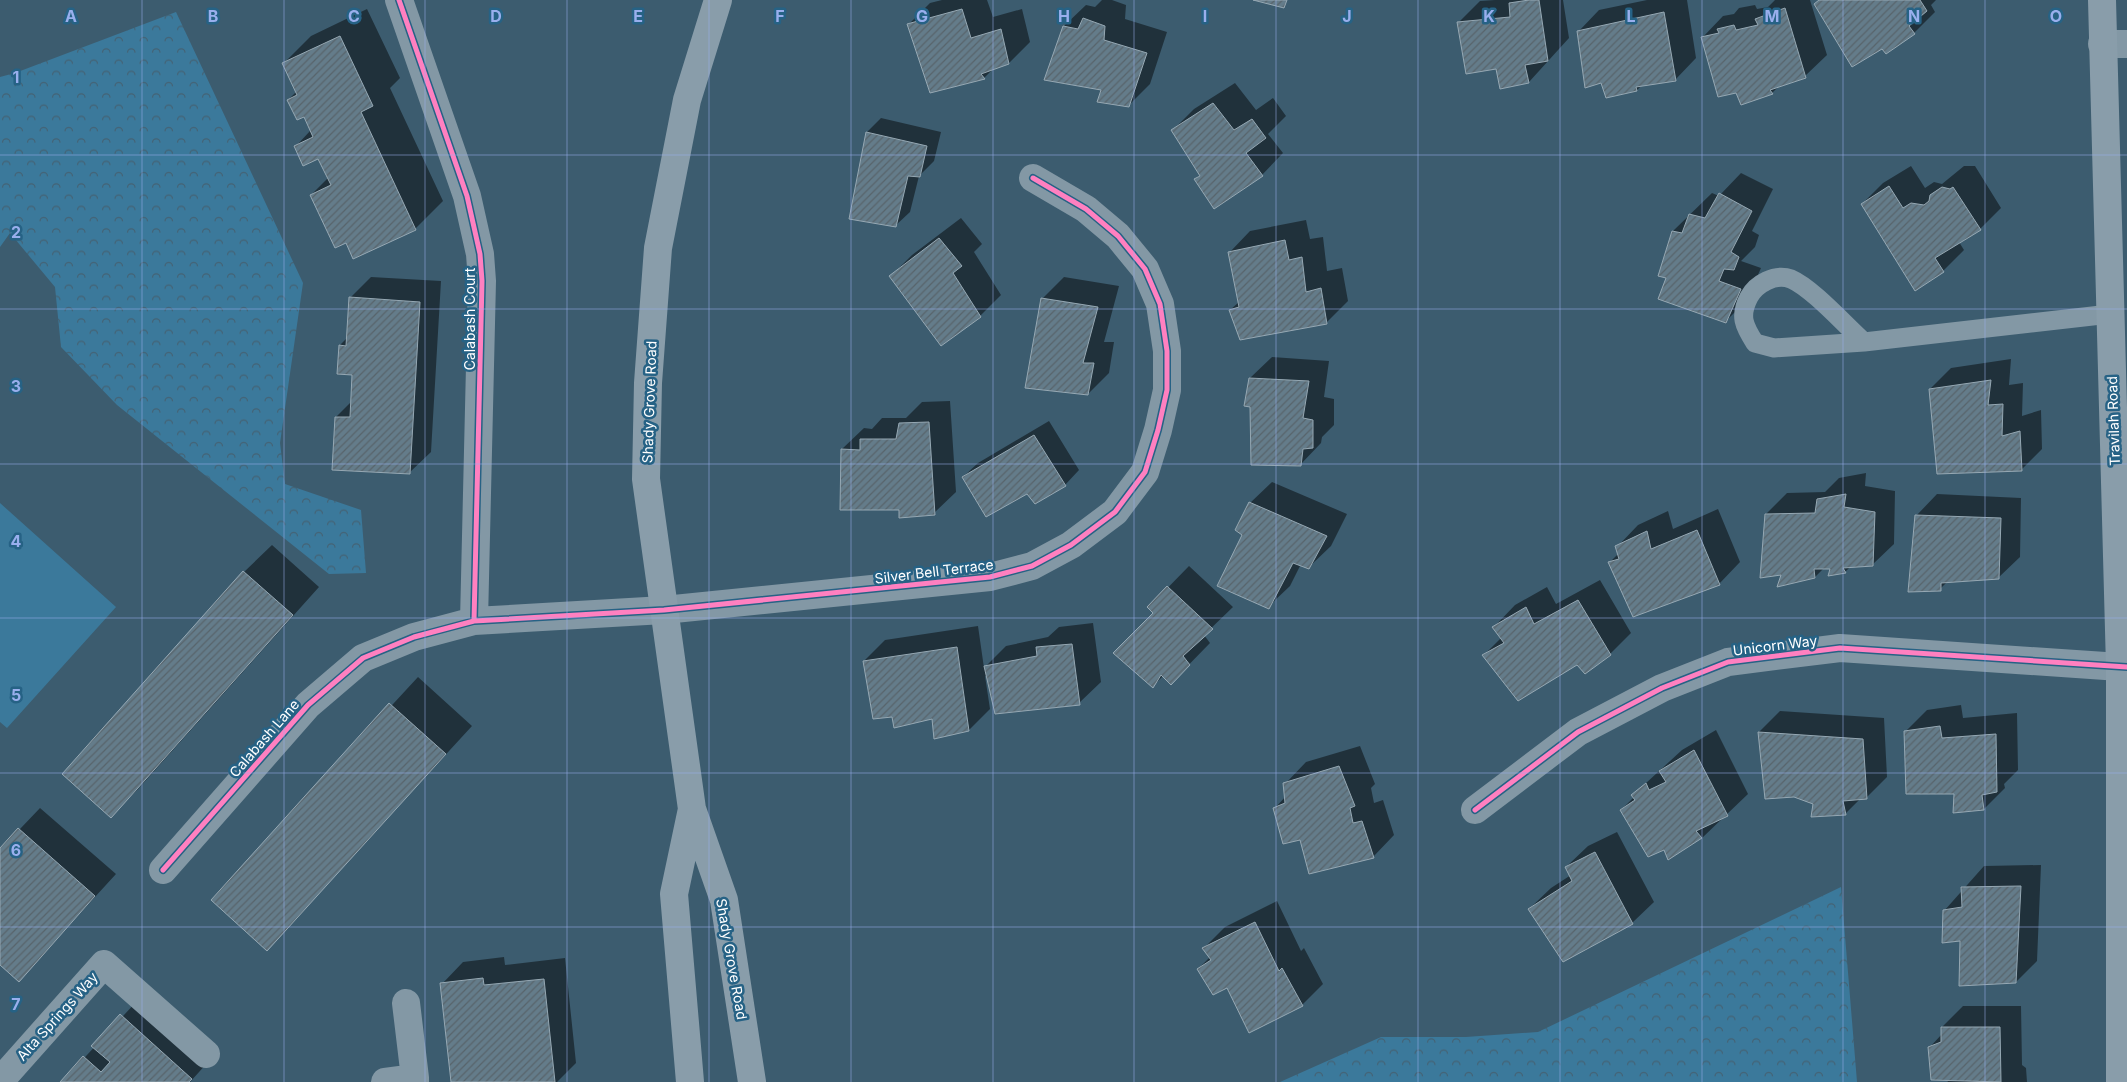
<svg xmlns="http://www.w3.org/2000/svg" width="2127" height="1082" font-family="Inter,sans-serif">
	<defs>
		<pattern id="forest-crowns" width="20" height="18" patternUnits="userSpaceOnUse" patternTransform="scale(1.25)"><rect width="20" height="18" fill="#3b799b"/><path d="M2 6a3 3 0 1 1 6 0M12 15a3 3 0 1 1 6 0" fill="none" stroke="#446274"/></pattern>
		<pattern id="building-hatch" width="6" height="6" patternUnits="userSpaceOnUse" patternTransform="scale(1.25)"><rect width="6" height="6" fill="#647c8a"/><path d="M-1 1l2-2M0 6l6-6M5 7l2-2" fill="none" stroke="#58646b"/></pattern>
	</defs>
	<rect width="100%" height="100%" fill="#3c5c6f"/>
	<path fill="url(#forest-crowns)" d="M176,12L303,283L280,443L285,484L361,510L366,573L329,574L117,405L61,347L55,287L10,233L0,247V77L15,73Z
		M1841,887L1857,1082H1280L1381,1037H1466L1538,1032Z"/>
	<path fill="#3b799b" d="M0,503L116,607L7,728L0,722Z"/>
	<path fill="#0007" d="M942,0H987L993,17L1022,9L1030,42L1009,63L993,69L984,78L908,25L930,3Z
		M1102,0H1112L1126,5L1125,19L1167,32L1150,84L1129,105L1102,89L1064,26L1086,5L1095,7Z
		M1495,0H1563L1569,38L1529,82L1497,67L1458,23L1480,1Z
		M1647,0H1687L1696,58L1675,80L1643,84L1637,90L1607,96L1578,32L1599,10Z
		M1775,0H1810L1827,55L1805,76L1779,86L1772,93L1742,103L1737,91L1702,38L1723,16L1734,14L1739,8L1755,5L1757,9L1768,7Z
		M1820,0H1936L1931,5L1935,12L1914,33L1882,47Z
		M367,9L400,78L390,88L443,201L415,229L354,258L346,241L311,195L329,177L319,157L296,146L311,130L304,115L288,100L297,91L284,63L311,36Z
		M1235,83L1256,110L1273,98L1286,116L1268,134L1283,153L1262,175L1195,180L1201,174L1173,130L1194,109Z
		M881,118L941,132L934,161L919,176L910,212L895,226L867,132Z
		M1911,166L1925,188L1934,182L1942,184L1964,166H1975L2001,208L1980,229L1959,242L1964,250L1943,271L1862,204L1883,183Z
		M1741,173L1773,189L1752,231L1759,235L1755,247L1741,261L1761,268L1747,300L1726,321L1668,277L1673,231L1712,193L1719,196Z
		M961,218L982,244L974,252L1001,295L980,316L891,276L912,255Z
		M1306,220L1310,239L1323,237L1327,271L1342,268L1348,301L1326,323L1230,310L1239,302L1229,253L1250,231Z
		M371,277L441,281L431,452L409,473L336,417L352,401L354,373L340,345L348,337L350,298Z
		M1064,277L1119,286L1104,342H1114L1109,373L1088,394L1042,299Z
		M1272,357L1329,361L1324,397L1334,399V425L1322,437L1321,443L1300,465L1251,405L1250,378Z
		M2011,359L2009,385L2023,383L2022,416L2041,410L2042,449L2021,470L1930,389L1951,368Z
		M950,401L956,492L934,513L900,508L842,449L864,428L872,429L882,418H906L922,402Z
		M1049,421L1079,470L1065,485L1027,493L963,477L978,463Z
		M1866,473L1865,486L1895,491L1894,544L1872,565L1851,566L1846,571L1829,574L1831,567L1824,568L1815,577L1782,573L1766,514L1787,493L1825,492L1839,478Z
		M1272,482L1347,514L1331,546L1309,567L1301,564L1290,586L1268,607L1244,534L1250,503Z
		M1937,494L2021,498L2020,557L1998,578L1948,581L1940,589L1916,516Z
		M1718,509L1740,562L1719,584L1610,562L1619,553L1617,547L1638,525L1668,511L1673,529Z
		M272,545L319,587L138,789L111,816L244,572Z
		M1189,566L1233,607L1204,635L1210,643L1171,683L1163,676L1153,686L1154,613L1149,607Z
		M1600,580L1631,633L1610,654L1577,663L1484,655L1501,638L1494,627L1515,605L1547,587L1556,604Z
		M1093,623L1101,682L1079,703L985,676L990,709L969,730L933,717L893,715L864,661L885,640L978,626L984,668L1006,646L1048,637L1059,627Z
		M418,677L472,726L267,949L212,900Z
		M1961,705L1963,718L2017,713L2018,770L2004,784L2005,788L1984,809L1955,793L1905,732L1927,710Z
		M1780,711L1884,718L1887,777L1866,798L1860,799L1845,814L1759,732Z
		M1716,730L1748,794L1702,838L1665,848L1621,810L1634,797L1633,795L1682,750Z
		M1360,746L1375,784L1371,788L1374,803L1383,800L1394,835L1373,857L1300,839L1275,808L1286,796L1285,784L1306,762Z
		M40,808L116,874L19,980L0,963V850Z
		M1617,832L1654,902L1632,923L1563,960L1529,909L1551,888L1571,875L1566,867L1588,846Z
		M2041,865L2037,961L2016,982L1962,940L1944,911L1984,866Z
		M1277,901L1301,951L1304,948L1323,984L1302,1005L1227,986L1198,969L1210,957L1204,948L1225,927Z
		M504,957L505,965L565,958L576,1063L557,1082H452L442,984L463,962Z
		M149,988L218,1051L190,1082H62Z
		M1963,1006H2021L2022,1065L2026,1068L2027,1082H1948L1929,1048L1942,1034V1027Z"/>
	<path fill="url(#building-hatch)" stroke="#96a8b3" d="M1253,0H1287L1284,8Z
		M1529,0H1539L1548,61L1525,65L1529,83L1500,89L1496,69L1466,74L1457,22L1510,17L1509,3Z
		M1819,0H1920L1927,11L1909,26L1915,34L1886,54L1882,49L1852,67L1814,4Z
		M1785,8L1806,78L1770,90L1773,94L1741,105L1736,93L1718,97L1701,37L1719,33L1717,29L1734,25L1736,30L1758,25L1755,19Z
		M962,9L971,38L1001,29L1009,64L981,74L985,79L930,93L907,24Z
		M1664,12L1676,81L1636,87L1637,91L1606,98L1601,83L1585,88L1577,31Z
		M1083,18L1105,26L1104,40L1147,53L1129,107L1097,102L1101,90L1044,80L1063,26L1078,29Z
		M340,36L373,106L361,112L416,230L353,259L346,243L335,248L310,195L331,185L318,159L303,166L294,146L313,137L304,117L297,120L287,100L297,95L282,63Z
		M1213,103L1234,130L1252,119L1266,138L1246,153L1263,176L1214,209L1194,179L1200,176L1171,130Z
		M866,132L927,146L920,177L908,176L896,227L849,219Z
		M1889,186L1903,208L1911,203L1924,205L1929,201L1930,195L1942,187L1950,189L1953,187L1981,230L1935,258L1944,272L1915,291L1861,204Z
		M1719,193L1752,211L1731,252L1739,257L1734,270L1724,269L1719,281L1741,289L1726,323L1658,299L1666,278L1658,276L1672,231L1682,233L1689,214L1705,218Z
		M939,238L962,266L953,273L981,317L941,346L889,276Z
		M1285,240L1289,260L1302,257L1306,292L1321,288L1327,324L1240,340L1229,310L1239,307L1228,252Z
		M349,297L420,302L410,474L332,470L335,417H350L352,375L337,374L339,345L346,346Z
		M1041,298L1098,307L1083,363H1094L1088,395L1025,388Z
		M1249,378L1309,381L1303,418L1313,420V448L1303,449L1301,466L1251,465L1250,407L1244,406Z
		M1991,380L1988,405L2003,404L2002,436L2020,431L2022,471L1937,474L1929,389Z
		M929,422L935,515L899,518V510H840L841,449L860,450V439H896L899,423Z
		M1034,435L1066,486L1035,504L1027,494L986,517L962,477Z
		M1846,494L1844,507L1875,512L1873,566L1843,568L1846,573L1828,576L1830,569H1814L1815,578L1777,587L1781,575L1760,578L1765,514L1815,513L1817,499Z
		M1249,502L1327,536L1309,569L1293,563L1269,609L1217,586L1242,535L1235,530Z
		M1915,515L2001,518L1999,579L1941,583V591L1908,592Z
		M1697,530L1720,585L1633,617L1608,562L1619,559L1615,546L1647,531L1651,549Z
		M243,571L293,615L111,818L62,774Z
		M1167,586L1213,629L1183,656L1190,665L1171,685L1161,675L1153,688L1113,653L1153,613L1147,607Z
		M1578,600L1611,655L1585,674L1577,665L1518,701L1482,655L1504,643L1492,627L1526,607L1534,624Z
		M1072,644L1080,705L995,714L984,666L1037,656L1036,647Z
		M957,647L969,731L934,739L932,719L894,728L892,717L873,719L863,661Z
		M389,703L446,754L267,951L211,900Z
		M1940,726L1942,738L1996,734L1997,792L1982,795L1984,810L1953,813L1954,794H1906L1904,731Z
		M1758,732L1863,739L1867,799L1843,801L1846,815L1811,817L1813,804L1794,797L1765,799Z
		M1694,750L1728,816L1696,831L1702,838L1668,860L1664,850L1648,857L1620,810L1635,800L1631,795L1646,783L1649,790L1666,782L1659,771Z
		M1339,766L1355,806L1350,808L1353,823L1362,821L1374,858L1309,874L1300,840L1283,844L1273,808L1285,803L1283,783Z
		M18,828L95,896L19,982L0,965V848Z
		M1595,852L1633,924L1563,962L1528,909L1572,881L1565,867Z
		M2021,886L2016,983L1959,986L1960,941L1942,943L1943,910L1962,907L1961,887Z
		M1255,922L1279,971L1282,968L1303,1006L1249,1033L1227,988L1213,995L1197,969L1211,960L1202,948Z
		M483,978L484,985L544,979L555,1082H451L440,983Z
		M120,1014L192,1079L189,1082H60L83,1056L101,1072L110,1062L91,1046Z
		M1941,1027H2000L2001,1082L1931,1080L1928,1047L1941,1042Z"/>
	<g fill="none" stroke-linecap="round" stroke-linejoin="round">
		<path stroke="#8398a5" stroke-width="19" d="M1864,342C1845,325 1812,288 1791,279C1775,273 1756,284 1749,297C1739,316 1744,326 1755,343L1774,348L1864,342L2110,314"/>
		<path stroke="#8398a5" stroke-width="28" d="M399,0L467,196L480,254L482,281L474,621
			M2102,44H2127
			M1475,810L1578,732L1662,688L1728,662L1840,648L2120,667
			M163,870L308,705L363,658L414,637L474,621L664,610L990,577L1032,566L1071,545L1115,512L1145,472L1158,430L1167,390V351L1160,304L1145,269L1118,236L1086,209L1033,178
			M406,1003L415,1078
			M0,1081L104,964L206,1054
			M385,1082L415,1078V1082"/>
		<path stroke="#899daa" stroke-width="28" d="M718,0L687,100L658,248L648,383L646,479L692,809L724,900L752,1082
			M2102,0L2120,667V1082
			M690,1082L674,894L692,809"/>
		<g stroke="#266285" stroke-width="8">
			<path id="cycleway" d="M399,0L467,196L480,254L482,281L474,621
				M1475,810L1578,732L1662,688L1728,662L1840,648L2127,667
				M163,870L308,705L363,658L414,637L474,621L664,610L990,577L1032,566L1071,545L1115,512L1145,472L1158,430L1167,390V351L1160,304L1145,269L1118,236L1086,209L1033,178"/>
		</g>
		<use href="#cycleway" stroke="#ff80c0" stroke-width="5"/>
	</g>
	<path fill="none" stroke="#99afed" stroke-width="1" stroke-opacity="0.55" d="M142,0V1082M284,0V1082M425,0V1082M567,0V1082M709,0V1082M851,0V1082M993,0V1082M1134,0V1082M1276,0V1082M1418,0V1082M1560,0V1082M1702,0V1082M1843,0V1082M1985,0V1082M0,155H2127M0,309H2127M0,464H2127M0,618H2127M0,773H2127M0,927H2127"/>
	<g text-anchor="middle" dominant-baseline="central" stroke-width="5" stroke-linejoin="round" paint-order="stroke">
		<g font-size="14" fill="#fff" stroke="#266285">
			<text transform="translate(469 319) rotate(-90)">Calabash Court</text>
			<text transform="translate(649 402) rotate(-88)">Shady Grove Road</text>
			<text transform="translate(2113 421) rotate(-92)">Travilah Road</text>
			<text transform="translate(934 571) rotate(-7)">Silver Bell Terrace</text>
			<text transform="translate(1775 645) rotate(-7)">Unicorn Way</text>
			<text transform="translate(264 738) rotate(-49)">Calabash Lane</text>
			<text transform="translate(732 959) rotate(80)">Shady Grove Road</text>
			<text transform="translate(57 1016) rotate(-48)">Alta Springs Way</text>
		</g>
	</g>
	<g font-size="16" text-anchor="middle" font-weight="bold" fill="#99afed" stroke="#266285" stroke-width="5" stroke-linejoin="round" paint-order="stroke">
		<text x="71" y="22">A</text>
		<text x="213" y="22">B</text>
		<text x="354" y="22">C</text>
		<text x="496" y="22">D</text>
		<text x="638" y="22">E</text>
		<text x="780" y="22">F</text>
		<text x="922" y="22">G</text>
		<text x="1064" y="22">H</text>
		<text x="1205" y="22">I</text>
		<text x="1347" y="22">J</text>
		<text x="1489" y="22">K</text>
		<text x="1631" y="22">L</text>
		<text x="1772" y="22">M</text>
		<text x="1914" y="22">N</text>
		<text x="2056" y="22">O</text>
		<text x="16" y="83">1</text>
		<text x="16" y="238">2</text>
		<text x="16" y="392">3</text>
		<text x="16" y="547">4</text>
		<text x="16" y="701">5</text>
		<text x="16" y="856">6</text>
		<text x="16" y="1010">7</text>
	</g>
</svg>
